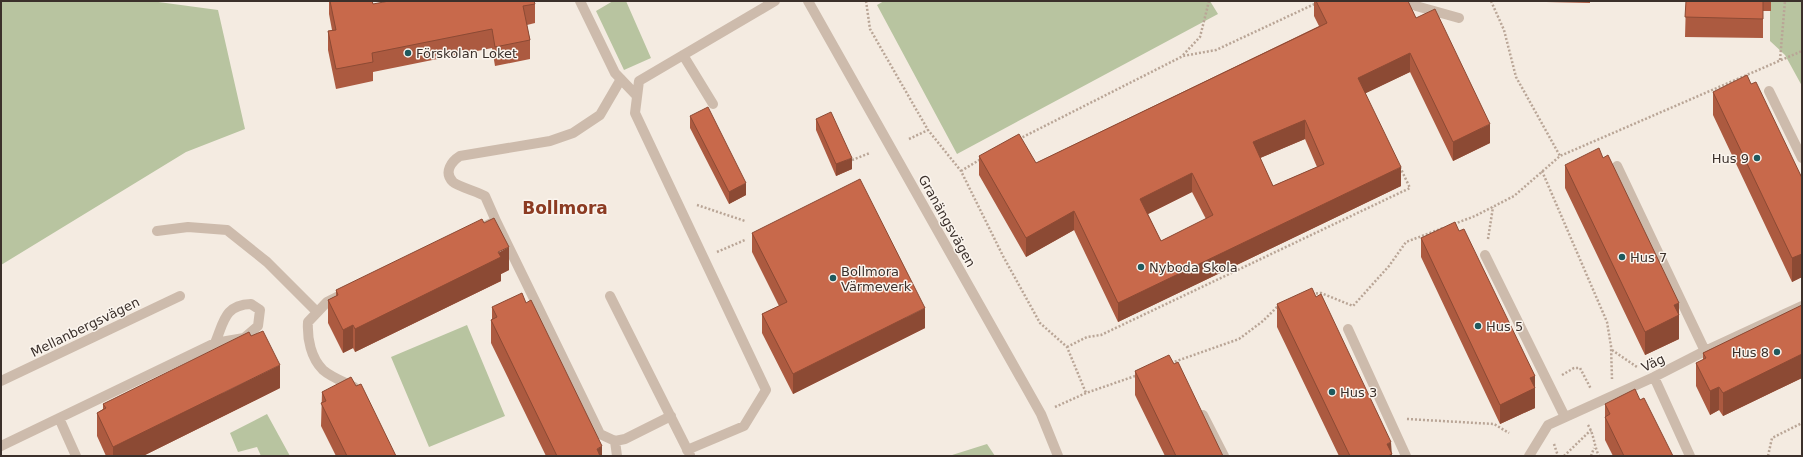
<svg xmlns="http://www.w3.org/2000/svg" width="1803" height="457" font-family="'DejaVu Sans',sans-serif">
	<rect width="100%" height="100%" fill="#f4ebe1"/>
	<path fill="#b8c4a0" d="M1,1H151L218,10L245,129L186,152L1,265Z
		M613,1H626L651,58L624,70L596,11Z
		M884,1H1210L1218,14L957,154L877,5Z
		M1770,1H1802V86L1785,55L1770,41Z
		M467,325L505,416L429,447L391,357Z
		M267,414L290,456H261L257,447L238,452L230,433Z
		M987,444L995,456H949Z"/>
	<g fill="none" stroke-linecap="round" stroke-linejoin="round">
		<path stroke="#b9a596" stroke-width="2.5" stroke-dasharray="2 2" stroke-linecap="butt" d="M866,1L870,29L928,130L961,171L1003,256L1040,323L1067,347L1086,393
			M1491,1L1504,30L1516,77L1560,156
			M1183,55L1200,37L1209,1
			M1780,60L1785,1
			M909,139L928,130
			M1019,139L1183,56L1216,50L1321,1
			M852,160L870,153
			M961,171L981,159
			M1542,171L1607,322L1611,346L1612,379
			M697,205L745,221
			M1454,224L1475,216L1514,196L1560,156L1802,51
			M1488,239L1493,207
			M717,252L745,240
			M1312,294L1321,293L1353,306L1389,266L1406,242L1443,228
			M1067,347L1087,337L1101,335L1410,188L1400,167
			M1612,350L1637,367
			M1171,363L1239,339L1263,321L1279,305
			M1562,375L1574,368H1580L1591,389
			M1055,407L1086,393L1138,375
			M1407,419L1494,424L1509,433
			M1588,425C1594,434 1594,446 1599,456
			M1554,444L1558,456
			M1564,456L1591,430
			M1591,456L1594,448
			M1768,456L1772,438L1802,423"/>
		<path stroke="#cdbbac" stroke-width="10" d="M580,1L615,73L637,96
			M808,1L1041,414L1058,456
			M1414,1L1416,6L1459,18
			M683,55L713,104
			M1769,91L1802,158
			M1617,166L1705,351
			M496,221L485,196C478,192 457,186 453,182C443,172 452,161 460,156L550,141L573,133L600,115L621,79
			M483,227L496,221L600,434L615,441
			M157,231L188,227L227,230L267,262L317,312
			M1485,255L1565,417
			M339,296L327,302L308,322C307,339 311,358 323,370C331,377 344,382 354,387
			M610,296L690,455
			M1348,329L1406,456
			M1654,377L1690,456
			M1,381L180,296
			M1203,415L1224,456
			M59,418L76,456
			M1,446L215,343L244,338L258,326L260,310L251,304C224,305 224,322 215,343
			M687,450L744,426L766,390L635,113L639,81L775,1
			M617,456L615,441L625,439L671,416
			M1529,456L1548,425L1654,377L1705,351L1802,306"/>
	</g>
	<path fill="#ac5a40" fill-rule="evenodd" d="M329,1H372L373,4H535V23L527,25L530,40V59L495,66L492,48L373,72V81L336,89L328,50V31L332,30L329,14Z
		M1314,1H1408L1416,18L1490,143L1453,161L1410,72L1365,93L1401,186L1118,322L1074,230L1026,257L979,175V156L1036,163L1319,26L1314,16ZM1305,139L1317,167L1273,186L1260,158ZM1192,192L1206,219L1161,241L1148,214Z
		M1498,1H1590V3Z
		M1686,1H1771V11H1763V38L1685,37Z
		M1751,84L1802,178V277L1792,282L1713,115V92Z
		M690,116L746,195L729,204L690,128Z
		M816,119L852,169L836,176L816,130Z
		M1565,165L1679,315V339L1645,355L1565,188Z
		M1459,231L1535,376V408L1500,424L1421,257V238Z
		M752,233L925,328L793,394L762,333V314L779,306L752,252Z
		M509,270L501,274V281L355,352L353,348L343,353L328,323V300L336,296V290Z
		M1277,304L1391,454L1392,456H1339L1277,327Z
		M1802,305V378L1723,416L1719,410L1710,415L1696,386V363L1703,360V353Z
		M492,307L602,456H546L491,343V320L492,319Z
		M1135,371L1223,456H1165L1135,395Z
		M356,386L396,456H336L321,426L322,392Z
		M280,388L143,456H106L97,436V413L103,409V404Z
		M1640,400L1673,456H1613L1605,440V404Z"/>
	<path fill="#8c4a34" d="M1410,53V72L1358,97V78Z
		M1305,120V139L1253,161V142Z
		M1490,124V143L1453,161V142Z
		M852,158V169L836,176V164Z
		M1401,167V186L1118,322V303Z
		M1192,173V192L1140,218V199Z
		M746,183V195L729,204V192Z
		M1074,211V230L1026,257V238Z
		M509,247V270L501,274V281L355,352V329Z
		M1802,254V277L1792,282V258Z
		M1679,303V339L1645,355V332L1674,305Z
		M925,308V328L793,394V374Z
		M353,325V348L343,353V330Z
		M1802,354V378L1723,416V393Z
		M280,365V388L143,456H113V447Z
		M1535,376V408L1500,424V405L1530,378Z
		M1719,387V410L1710,415V391Z
		M1391,442L1392,456H1387V444Z
		M602,446V456H597V449Z"/>
	<path fill="#c8694b" stroke="#8c4a34" fill-rule="evenodd" d="M330,1H372L373,4L389,1H534L535,4L523,6L530,40L495,47L492,29L372,53L373,62L336,69L328,31L336,30Z
		M1316,1H1408L1416,18L1435,9L1490,124L1453,142L1410,53L1358,78L1401,167L1118,303L1074,211L1026,238L979,156L1019,134L1036,163L1327,23ZM1305,120L1324,164L1273,186L1253,142ZM1192,173L1213,215L1161,241L1140,199Z
		M1686,1H1763V19L1685,17Z
		M1747,75L1751,84L1756,82L1802,178V254L1792,258L1713,92Z
		M708,107L746,183L729,192L690,116Z
		M831,112L852,158L836,164L816,119Z
		M1599,148L1603,158L1608,155L1679,303L1674,305L1679,315L1645,332L1565,165Z
		M860,179L925,308L793,374L762,314L787,302L752,233Z
		M494,218L509,247L498,252L501,257L355,329L353,325L343,330L328,300L338,295L336,290L482,219L484,223Z
		M1455,222L1459,231L1464,229L1535,376L1530,378L1535,388L1500,405L1421,238Z
		M1312,288L1316,297L1321,294L1391,442L1387,444L1392,454L1388,456H1350L1277,304Z
		M522,293L526,303L531,300L602,446L597,449L600,456H557L491,320L497,317L492,307Z
		M1802,305V354L1723,393L1719,387L1710,391L1696,363L1706,358L1703,353Z
		M263,331L280,365L113,447L97,413L106,408L103,404L249,332L251,336Z
		M1169,355L1174,364L1178,362L1223,456H1176L1135,371Z
		M351,377L356,386L361,384L396,456H347L321,403L326,401L322,392Z
		M1635,389L1640,400L1644,398L1673,456H1624L1605,417L1610,414L1605,404Z"/>
	<g fill="#1f5a5e" stroke="#fbf5ee" stroke-width="1.5">
		<circle cx="408" cy="53" r="4"/>
		<circle cx="1757" cy="158" r="4"/>
		<circle cx="1622" cy="257" r="4"/>
		<circle cx="1141" cy="267" r="4"/>
		<circle cx="833" cy="278" r="4"/>
		<circle cx="1478" cy="326" r="4"/>
		<circle cx="1777" cy="352" r="4"/>
		<circle cx="1332" cy="392" r="4"/>
	</g>
	<g text-anchor="middle" dominant-baseline="central" stroke-width="3" stroke-linejoin="round" paint-order="stroke">
		<g font-size="13" fill="#3b302b" stroke="#fbf5ee" text-anchor="start">
			<text x="416" y="53">Förskolan Loket</text>
			<text x="1749" y="158" text-anchor="end">Hus 9</text>
			<text x="1630" y="257">Hus 7</text>
			<text x="1149" y="267">Nyboda Skola</text>
			<text x="841" y="271">Bollmora<tspan x="841" dy="15">Värmeverk</tspan></text>
			<text x="1486" y="326">Hus 5</text>
			<text x="1769" y="352" text-anchor="end">Hus 8</text>
			<text x="1340" y="392">Hus 3</text>
		</g>
		<g font-size="13" fill="#3b302b" stroke="#fbf5ee">
			<text transform="translate(947 221) rotate(61)">Granängsvägen</text>
			<text transform="translate(85 327) rotate(-26)">Mellanbergsvägen</text>
			<text transform="translate(1653 363) rotate(-26)">Väg</text>
		</g>
		<g font-size="17" font-weight="bold" fill="#8c3b22" stroke="#fbf5ee">
			<text x="565" y="208">Bollmora</text>
		</g>
	</g>
	<rect width="1803" height="457" fill="none" stroke="#3b302b" stroke-width="4"/>
</svg>
